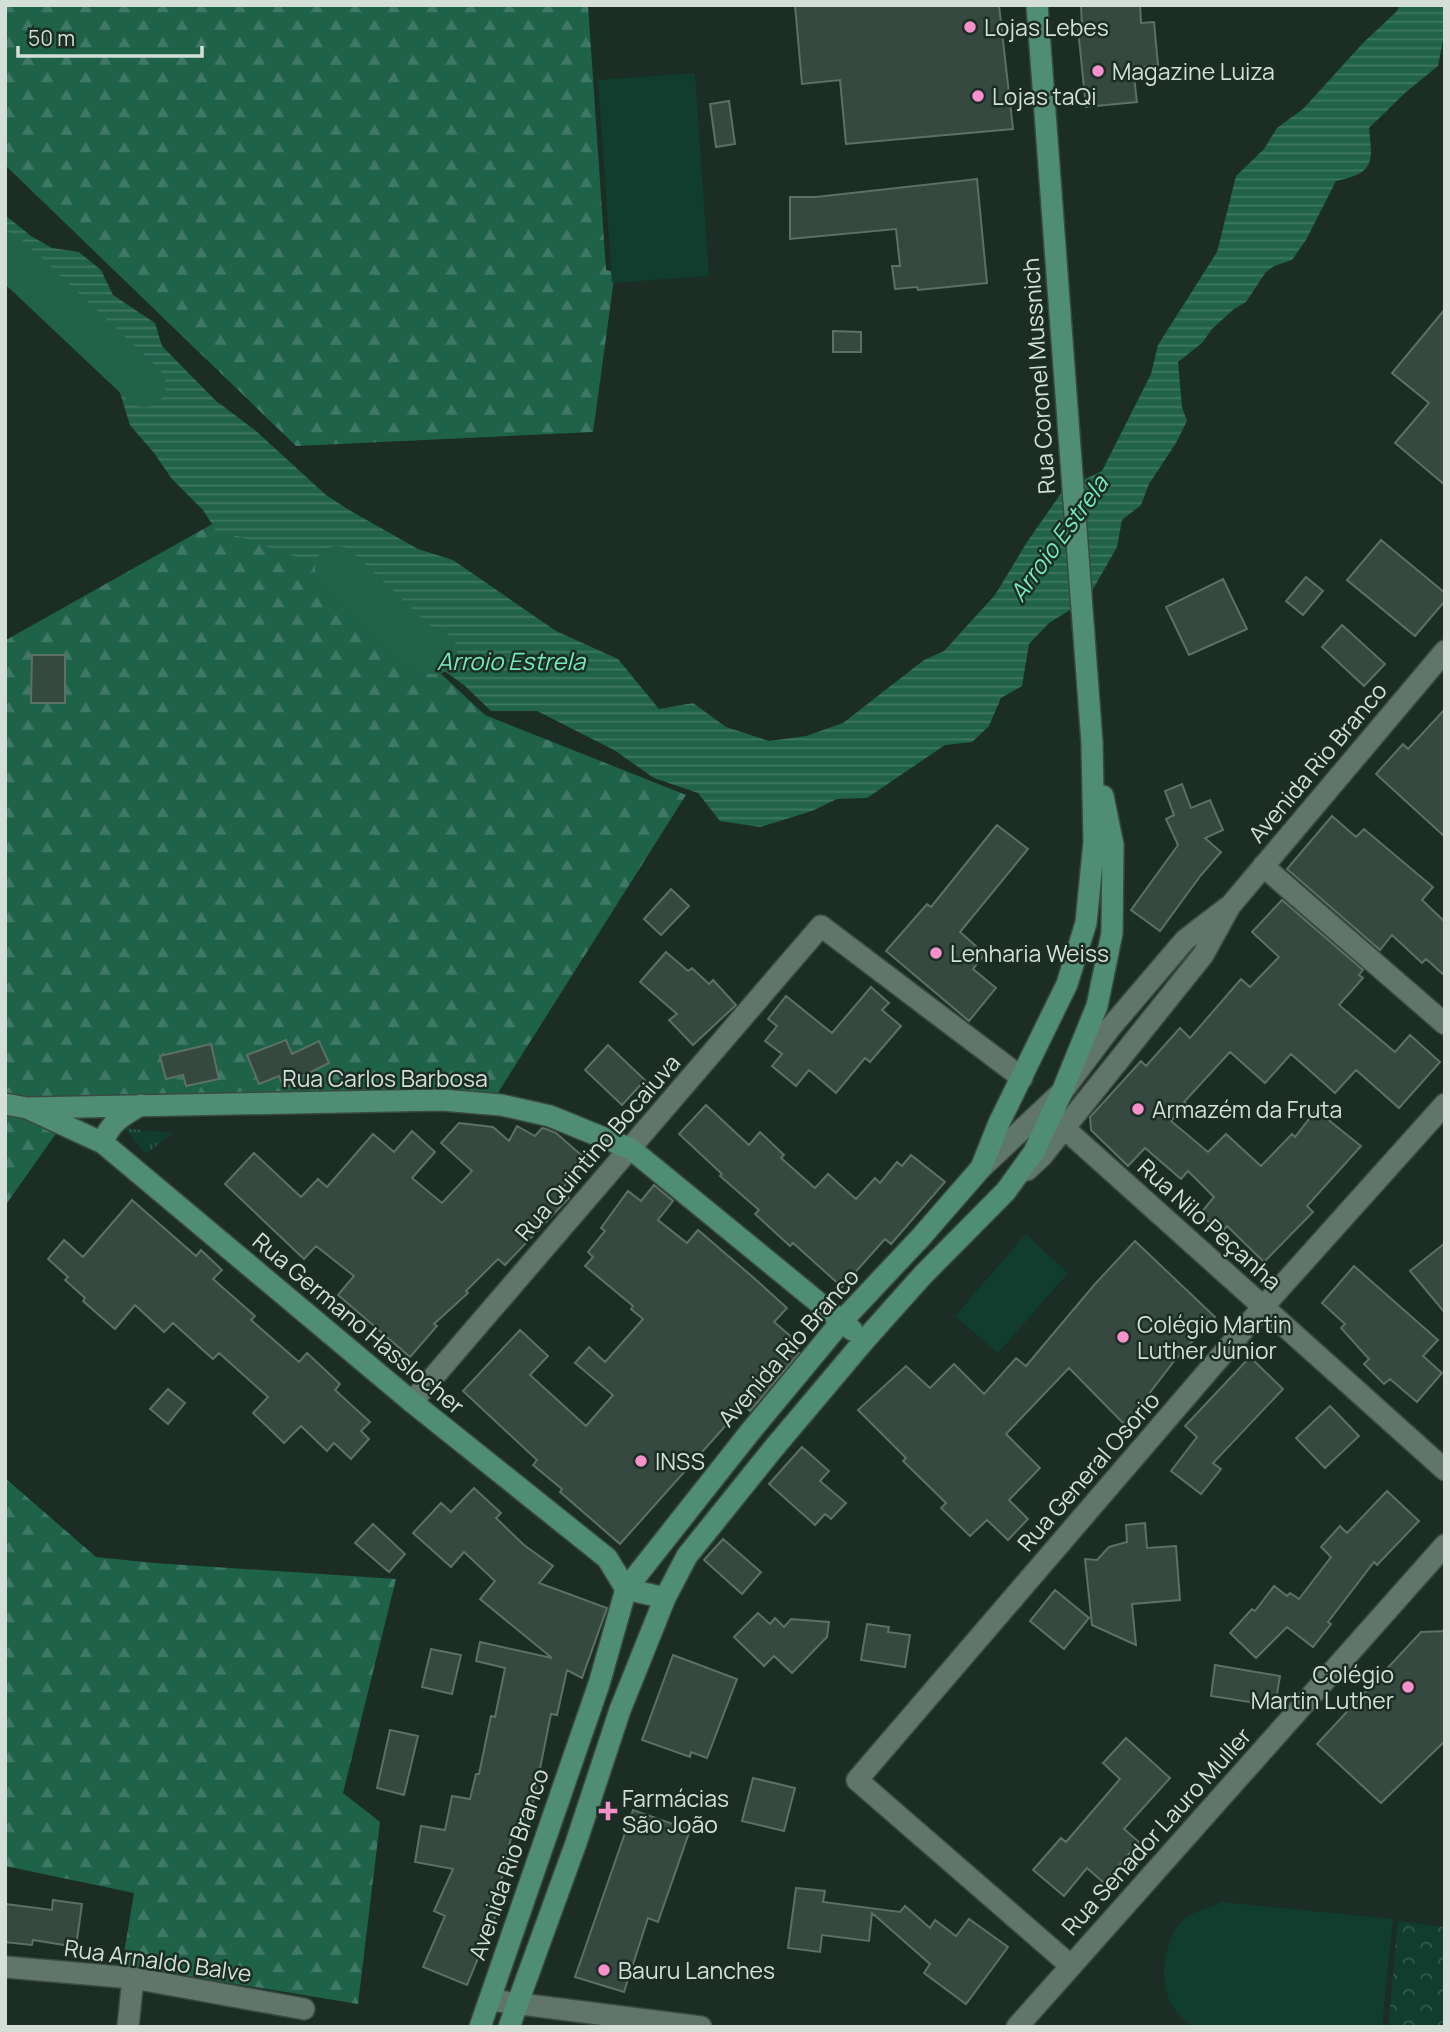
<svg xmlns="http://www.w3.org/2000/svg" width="1450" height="2032" font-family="Manrope,sans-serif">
	<defs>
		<pattern id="grass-tufts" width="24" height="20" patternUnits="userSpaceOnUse" patternTransform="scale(1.75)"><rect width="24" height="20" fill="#103d2d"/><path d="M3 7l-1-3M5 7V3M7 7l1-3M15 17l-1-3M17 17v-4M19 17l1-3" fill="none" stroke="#32594b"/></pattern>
		<pattern id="forest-firs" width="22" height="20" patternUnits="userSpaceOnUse" patternTransform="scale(1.75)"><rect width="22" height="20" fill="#1f624a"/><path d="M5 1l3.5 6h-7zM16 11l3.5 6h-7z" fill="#3f7864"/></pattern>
		<pattern id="park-crowns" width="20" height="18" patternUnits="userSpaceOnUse" patternTransform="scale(1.75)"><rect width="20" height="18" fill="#103d2d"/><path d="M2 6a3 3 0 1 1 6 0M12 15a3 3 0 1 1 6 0" fill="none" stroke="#32594b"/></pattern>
		<pattern id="water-rules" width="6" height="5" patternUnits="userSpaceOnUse" patternTransform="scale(1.75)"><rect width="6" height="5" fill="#20624a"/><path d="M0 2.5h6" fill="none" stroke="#407864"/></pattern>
	</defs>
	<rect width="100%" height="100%" fill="#1b2d25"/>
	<path fill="url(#grass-tufts)" d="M124,1128L172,1133L146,1154Z"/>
	<path fill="url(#forest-firs)" d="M5,5H588L606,270L615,272L593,432L296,446L5,165Z
		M255,500L485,715L686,795L494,1099L34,1102L5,1097L6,640Z
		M5,1116L62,1125L5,1206Z
		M5,1478L96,1557L154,1563L396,1579L343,1793L380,1822L358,2004L122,1965L134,1893L5,1866Z"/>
	<path fill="url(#park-crowns)" d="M1398,1921L1445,1927V2027H1388Z"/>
	<path fill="#103d2d" d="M695,73L709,276L612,283L598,80Z
		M1026,1234L1068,1273L998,1353L955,1316Z
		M1223,1902L1393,1919L1382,2027H1193C1186,2021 1178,2015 1173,2007C1158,1986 1163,1938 1183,1920C1193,1911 1211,1907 1223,1902Z"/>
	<path fill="url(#water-rules)" d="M1400,5H1445V30L1438,66L1406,92L1369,128C1373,164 1374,173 1336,181L1306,240L1292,260L1274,266L1266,272L1246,302L1234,309L1212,329L1202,343L1178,362L1182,407L1187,421L1176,443L1149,484L1141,505L1122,520L1117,547L1092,591L1070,610L1049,623L1029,644L1022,686L1001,698L989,726L972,742L945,745L867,798L837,799L812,811L760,827L720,821L698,793L654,778L614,750L537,711H491L465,686L413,648L386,613L325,567L241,537L217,532L203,510L172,479L154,453L130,425L110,361L93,330L64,321L5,285V215L31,236L52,248L79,252L101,270L113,295L155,323L162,346L215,400L256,431L326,495L349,510L418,549L453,560L556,631L618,659L659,709L693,703L726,727L769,741L806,736L843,723L924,660L944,651L995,595L1027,542L1064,489L1102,471L1151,374L1158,345L1217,252L1236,176L1264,149L1277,128L1303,109L1363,43L1396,12Z"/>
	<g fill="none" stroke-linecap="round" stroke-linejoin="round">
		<path stroke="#20624a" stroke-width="44" d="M5,254L144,385
			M337,568L416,643L435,652"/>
	</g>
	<path fill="#354940" stroke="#5c7067" stroke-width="2" d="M795,5H999L1013,129L846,144L840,80L802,84Z
		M1081,5H1140L1141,23L1154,22L1158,65L1133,68L1137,102L1086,107L1078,29H1082Z
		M729,101L735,144L716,147L710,104Z
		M977,179L987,283L918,290L917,287L895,289L892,266H900L896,229L790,239V197H816Z
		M1445,309V485L1395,443L1429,403L1392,373Z
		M833,331L861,332V352H833Z
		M1381,540L1445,593V601L1415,636L1347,580Z
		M1306,577L1323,591L1303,615L1286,601Z
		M1223,579L1247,629L1189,655L1166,607Z
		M1342,625L1385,664L1364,686L1322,647Z
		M32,655H65V703H31Z
		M1445,709V837L1376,774L1403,744L1408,749Z
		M1182,784L1191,808L1210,800L1223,830L1205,838L1221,852L1201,875L1160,931L1131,910L1178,845L1166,819L1174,815L1165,791Z
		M1332,816L1356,837L1364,829L1433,887L1422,900L1445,922V976L1426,959L1422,963L1392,935L1380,950L1287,869Z
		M997,825L1028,849L960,932L985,954L973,969L996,988L969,1021L886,951L927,904L931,907Z
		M671,889L689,906L661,935L644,919Z
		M1282,900L1363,970L1359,975L1363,978L1339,1005L1395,1052L1410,1035L1440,1062L1399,1108L1356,1070L1335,1093L1291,1054L1265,1083L1230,1052L1184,1102L1187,1104L1171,1121L1208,1152L1226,1134L1261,1166L1292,1134L1295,1137L1316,1110L1361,1146L1307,1206L1313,1212L1264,1262L1227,1226L1221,1233L1200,1214L1214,1197L1188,1171L1181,1179L1145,1148L1128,1166L1091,1130L1090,1117L1141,1061L1146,1066L1180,1028L1190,1038L1241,979L1250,987L1279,957L1252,932Z
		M666,952L688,971L692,968L709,984L713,980L736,1005L693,1045L669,1020L677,1014L640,982Z
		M871,987L889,1003L882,1010L901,1026L870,1062L865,1058L836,1093L809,1070L796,1086L772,1066L782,1054L765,1041L777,1026L768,1019L786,996L832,1033Z
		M286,1040L292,1054L319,1041L329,1063L301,1077L302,1081L284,1088L279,1076L259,1084L247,1055Z
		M211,1044L219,1079L186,1086L183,1075L166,1079L160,1056Z
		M608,1045L645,1080L622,1105L585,1070Z
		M706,1105L749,1145L760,1132L784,1155L781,1158L815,1188L828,1174L856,1199L875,1178L880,1183L897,1162L902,1166L911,1155L945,1182L891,1244L885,1239L842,1287L793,1243L790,1246L755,1214L759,1210L720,1176L722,1174L679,1134Z
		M459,1123L493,1127L509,1141L517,1126L535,1136L542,1128L546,1129L556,1133L587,1160L561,1190L569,1198L505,1265L498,1259L466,1291L468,1293L434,1324L437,1326L410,1357L338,1295L354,1276L316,1246L304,1259L225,1184L254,1153L301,1197L318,1179L327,1187L373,1134L394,1152L412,1131L435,1152L412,1178L442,1203L472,1171L441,1143Z
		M654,1185L673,1201L658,1220L687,1243L698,1230L755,1279L787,1308L774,1322L800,1344L795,1350L799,1353L750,1411L744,1405L620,1544L560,1492L562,1489L533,1465L537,1460L463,1391L520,1330L548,1356L530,1375L586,1426L613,1395L575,1363L589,1347L605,1362L643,1319L631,1309L633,1306L585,1266L593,1257L588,1252L605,1231L601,1228L628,1191L641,1201Z
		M132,1200L196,1256L201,1250L222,1270L213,1279L255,1316L251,1320L299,1362L307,1353L340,1384L335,1390L370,1422L361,1431L369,1439L351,1459L334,1443L327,1451L301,1426L284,1443L253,1413L268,1397L219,1353L213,1359L173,1323L164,1332L135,1305L115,1329L83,1301L85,1298L65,1280L68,1277L48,1259L64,1240L83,1257Z
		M1135,1241L1215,1317L1175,1360L1125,1425L1069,1368L1006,1434L1040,1468L1009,1500L1028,1519L1008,1540L987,1520L970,1536L941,1508L946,1503L903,1461L906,1458L858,1410L906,1366L930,1388L954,1364L984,1394L1016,1358L1026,1366L1095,1284Z
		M1445,1243V1313L1410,1271Z
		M1354,1266L1438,1340L1423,1356L1442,1373L1417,1402L1390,1379L1384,1384L1364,1364L1369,1359L1341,1328L1345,1324L1322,1303Z
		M1250,1357L1283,1389L1213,1463L1221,1469L1201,1494L1171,1471L1197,1437L1185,1426Z
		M168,1389L185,1403L168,1424L150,1409Z
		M1330,1406L1359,1436L1325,1468L1296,1438Z
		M802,1447L829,1471L820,1481L846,1503L831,1519L825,1514L815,1525L769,1484Z
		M474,1488L501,1513L496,1518L524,1545L553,1566L539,1583L607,1608L582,1678L567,1670L557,1715L551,1714L528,1828L514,1825L496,1903L500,1905L467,1985L423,1967L445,1916L434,1911L453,1869L415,1862L421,1826L445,1830L452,1796L470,1799L476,1774H479L491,1716L495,1717L505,1668L476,1661L480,1642L552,1658L480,1599L495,1581L464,1552L451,1567L413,1533L441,1503L451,1512Z
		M1387,1491L1419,1521L1377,1565L1374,1562L1328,1622L1331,1624L1313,1647L1287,1627L1256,1658L1230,1633L1252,1609L1255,1611L1274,1586L1287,1596L1290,1593L1299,1599L1331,1557L1321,1547L1340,1526L1347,1533Z
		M1145,1523L1147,1548L1176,1546L1180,1600L1132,1604L1136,1645L1092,1625L1085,1559L1097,1560L1109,1547L1127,1542L1126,1525Z
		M373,1524L405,1554L389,1572L355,1543Z
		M723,1539L761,1572L742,1594L704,1560Z
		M1055,1590L1089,1618L1064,1649L1030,1621Z
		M758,1613L770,1624L775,1618L784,1627L791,1619L829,1622L827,1637L792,1673L774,1656L764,1666L734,1637Z
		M867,1624L889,1627L888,1632L910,1635L905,1667L861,1660Z
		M1445,1631V1741L1381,1803L1317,1744L1421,1632Z
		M431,1649L461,1655L452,1694L422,1687Z
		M673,1655L737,1679L707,1758L691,1752L690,1757L642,1740Z
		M1215,1665L1280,1676L1275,1706L1211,1696Z
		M390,1730L418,1736L404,1795L377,1788Z
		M1126,1738L1170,1778L1124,1829L1139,1842L1104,1883L1087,1868L1064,1896L1033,1870L1061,1838L1066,1842L1120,1779L1103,1763Z
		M753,1778L795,1788L784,1831L742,1821Z
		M633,1810L690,1830L658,1922L648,1918L624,1992L575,1977Z
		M796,1888L825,1891L823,1902L900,1912L905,1906L930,1928L935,1920L956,1936L969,1919L1008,1947L966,2004L924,1973L930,1964L872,1913L869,1941L822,1935L820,1952L788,1948Z
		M53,1900L82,1904L76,1947L33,1940L32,1945L5,1942V1904L52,1910Z"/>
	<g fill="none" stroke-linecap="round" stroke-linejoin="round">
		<g stroke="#3a4a43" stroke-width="24">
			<path id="minor" d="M1263,866L1445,1024
				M1064,1128L1445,1470
				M981,1168L1062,1092L1110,1028L1185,940L1228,907
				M1027,1170L1042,1156L1203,955L1230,906L1445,651
				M412,1402L821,926L1022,1078
				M1071,1966L857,1780L1263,1307L1445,1104
				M5,1967L133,1978L304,2009
				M490,2000L701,2027
				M128,2027L133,1978
				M1017,2027L1445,1545"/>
		</g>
		<g stroke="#3a4a43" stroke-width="24">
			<path id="major" d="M5,1104L27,1108L103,1143L412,1402L607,1558L626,1589L665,1598
				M27,1108L442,1100L501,1105L550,1116L631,1149L852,1330
				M103,1143C109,1123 123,1115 141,1105
				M480,2027L599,1684L626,1589L750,1432L842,1321L921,1237L981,1168L999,1123L1067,984L1086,923L1094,842L1092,743L1037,5
				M509,2027L576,1843L620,1710L665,1598L687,1556L773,1449L864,1341L922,1276L1006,1191L1034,1152L1062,1092L1097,1006L1112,933L1113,845L1103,796"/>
		</g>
		<use href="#minor" stroke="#60756b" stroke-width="21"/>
		<use href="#major" stroke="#4f8d75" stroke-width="21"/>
	</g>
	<g fill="#f890cc" stroke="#1b2d25" stroke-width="2.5">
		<circle cx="970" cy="27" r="7"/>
		<circle cx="1098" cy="71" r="7"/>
		<circle cx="978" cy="96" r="7"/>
		<circle cx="936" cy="953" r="7"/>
		<circle cx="1138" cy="1109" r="7"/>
		<circle cx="1123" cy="1337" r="7"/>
		<circle cx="641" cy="1461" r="7"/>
		<circle cx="1408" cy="1687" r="7"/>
		<path d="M604.5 1800.5h7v7h7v7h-7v7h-7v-7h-7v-7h7z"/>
		<circle cx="604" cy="1970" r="7"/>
	</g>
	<g text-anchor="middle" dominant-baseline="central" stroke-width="5" stroke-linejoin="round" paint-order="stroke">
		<g font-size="23" fill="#d4dfd9" stroke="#1b2d25" text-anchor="start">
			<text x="984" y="27">Lojas Lebes</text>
			<text x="1112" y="71">Magazine Luiza</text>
			<text x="992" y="96">Lojas taQi</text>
			<text x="950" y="953">Lenharia Weiss</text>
			<text x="1152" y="1109">Armazém da Fruta</text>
			<text x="1137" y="1324">Colégio Martin<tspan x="1137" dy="26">Luther Júnior</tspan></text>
			<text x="655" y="1461">INSS</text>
			<text x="1394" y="1674" text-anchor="end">Colégio<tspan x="1394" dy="26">Martin Luther</tspan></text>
			<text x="622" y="1798">Farmácias<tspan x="622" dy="26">São João</tspan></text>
			<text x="618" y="1970">Bauru Lanches</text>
		</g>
		<g font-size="23" fill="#d4dfd9" stroke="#1b2d25">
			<text transform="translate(1038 376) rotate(-94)">Rua Coronel Mussnich</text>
			<text transform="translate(1317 762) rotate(-50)">Avenida Rio Branco</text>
			<text x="385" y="1078">Rua Carlos Barbosa</text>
			<text transform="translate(597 1147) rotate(-49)">Rua Quintino Bocaiuva</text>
			<text transform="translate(1210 1224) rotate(42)">Rua Nilo Peçanha</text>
			<text transform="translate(359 1323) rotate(40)">Rua Germano Hasslocher</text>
			<text transform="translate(788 1347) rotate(-49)">Avenida Rio Branco</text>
			<text transform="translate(1088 1471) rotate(-49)">Rua General Osorio</text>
			<text transform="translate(1156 1831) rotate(-48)">Rua Senador Lauro Muller</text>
			<text transform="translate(508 1864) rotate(-71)">Avenida Rio Branco</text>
			<text transform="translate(158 1960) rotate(8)">Rua Arnaldo Balve</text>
		</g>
		<g font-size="24" font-style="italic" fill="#74eabb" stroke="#1b2d25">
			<text transform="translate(1058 538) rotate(-54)">Arroio Estrela</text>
			<text x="511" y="660">Arroio Estrela</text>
		</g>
	</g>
	<rect width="1450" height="2032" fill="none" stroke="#d4dfd9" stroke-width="14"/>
	<path d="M18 46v10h184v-10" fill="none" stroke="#d4dfd9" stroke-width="3.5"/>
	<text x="28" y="46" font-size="21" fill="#d4dfd9" stroke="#1b2d25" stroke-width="5" paint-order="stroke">50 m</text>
</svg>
